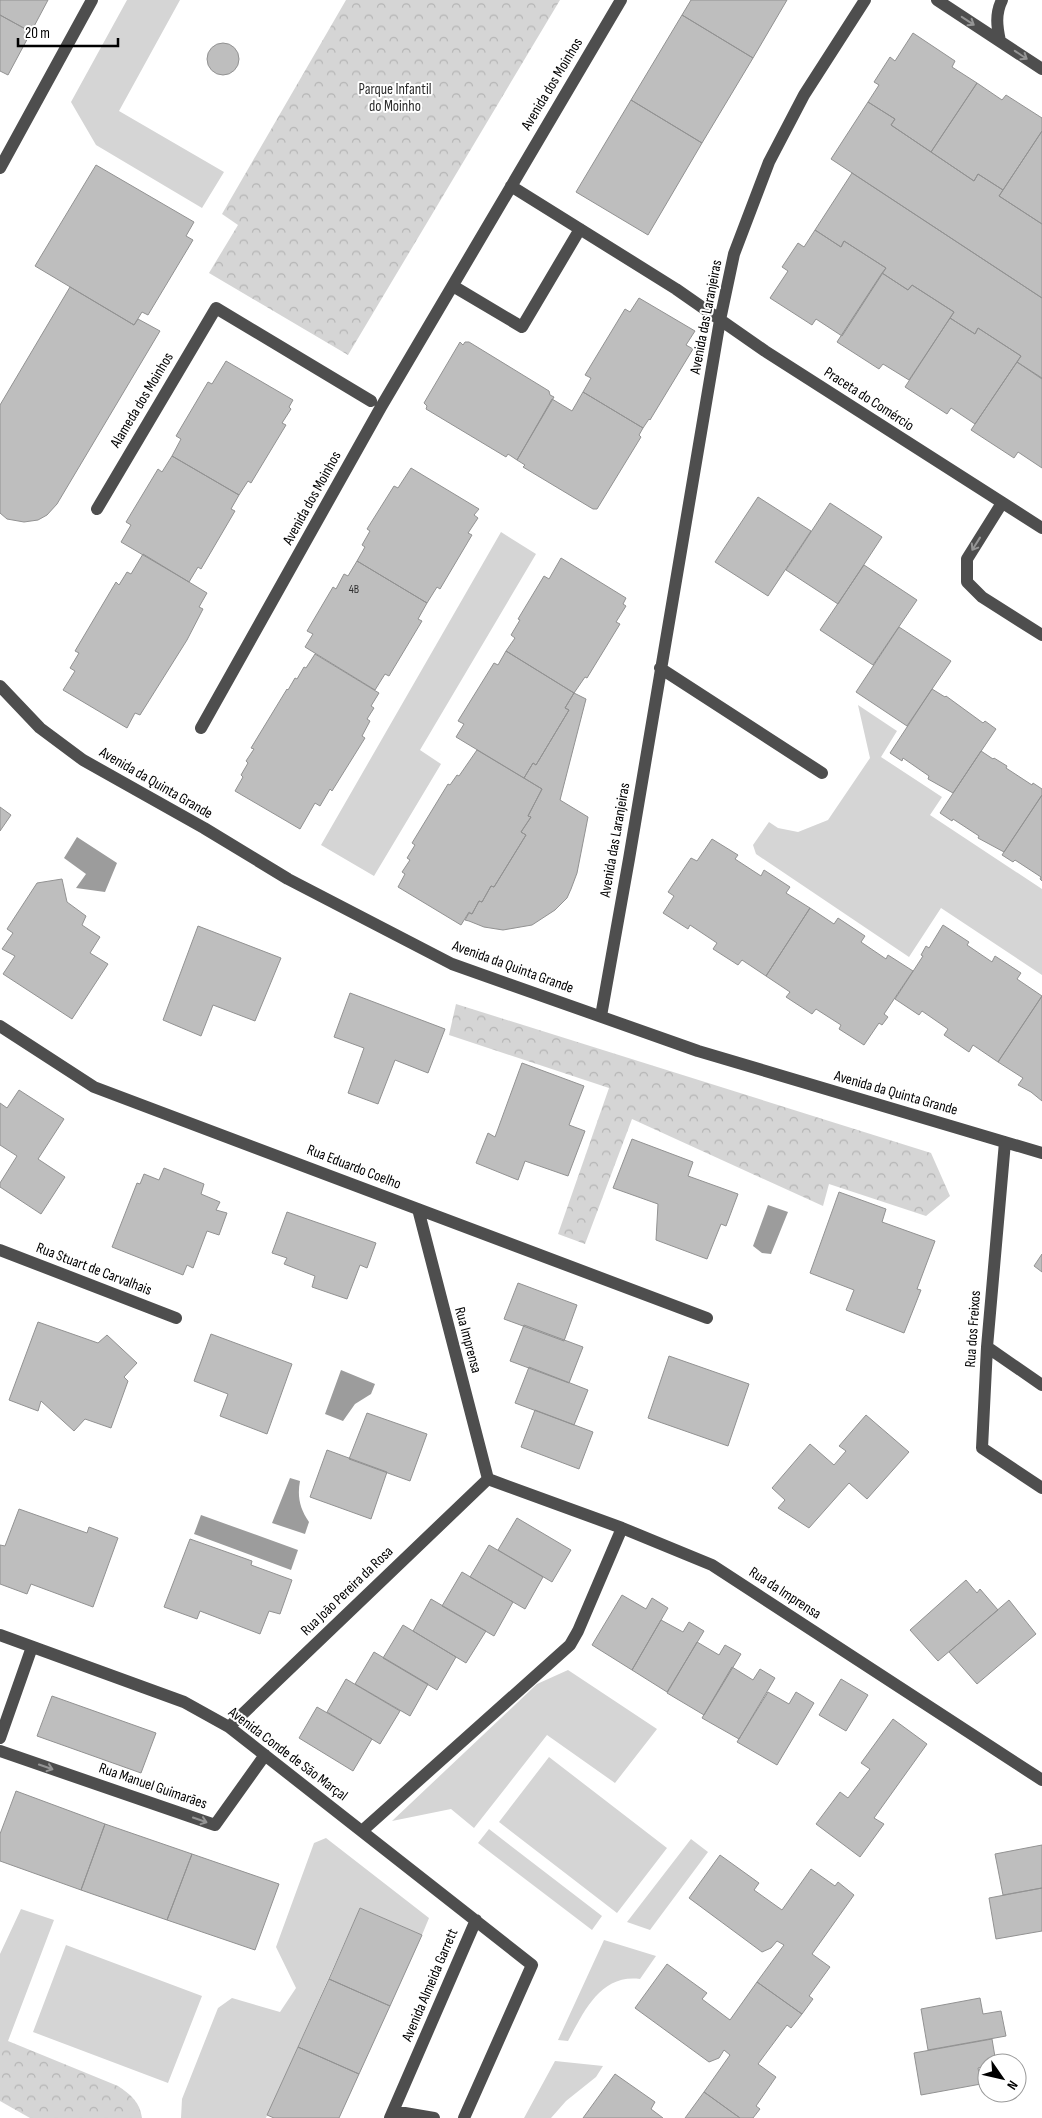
<svg xmlns="http://www.w3.org/2000/svg" width="1042" height="2118" font-family="'Sofia Sans Condensed',sans-serif">
	<defs>
		<pattern id="forest-crowns" width="20" height="18" patternUnits="userSpaceOnUse" patternTransform="scale(1.25)"><rect width="20" height="18" fill="#d5d5d5"/><path d="M2 6a3 3 0 1 1 6 0M12 15a3 3 0 1 1 6 0" fill="none" stroke="#b5b5b5"/></pattern>
	</defs>
	<rect width="100%" height="100%" fill="#fff"/>
	<path fill="#d5d5d5" d="M127,0H180L119,111L224,172L202,208L96,145L71,102Z
		M501,532L536,554L420,750L441,764L374,876L321,845Z
		M858,705L897,731L881,757L942,797L930,815L1042,889V975L941,908L909,957L756,854L753,845L769,822L778,828L798,832L828,820L870,758Z
		M568,1670L657,1729L615,1783L547,1735L474,1828L451,1809L392,1821L537,1684Z
		M549,1757L667,1848L617,1913L499,1822Z
		M489,1829L602,1916L592,1930L478,1843Z
		M326,1838L429,1918L422,1935L360,1908L266,2118H181L182,2099L218,2008L232,1998L280,2012L296,1988L276,1947L314,1843Z
		M691,1839L708,1852L650,1930L627,1922Z
		M21,1909L54,1920L8,2041H0V1954Z
		M604,1940L656,1956L640,1979C600,1974 584,2012 568,2041L558,2040Z
		M66,1945L202,1996L168,2083L33,2032Z
		M555,2061L603,2066L596,2077L566,2101L551,2118H524Z"/>
	<path fill="url(#forest-crowns)" d="M346,0H560L348,355L209,273L238,225L222,214Z
		M456,1004L931,1153L950,1196L926,1216L829,1184L823,1206L632,1119L585,1244L558,1234L609,1088L449,1035Z
		M0,2041H8L118,2086C131,2095 140,2102 142,2118H30L0,2101Z"/>
	<path fill="#9c9c9c" d="M77,837L117,863L105,892L76,888L86,874L64,858Z
		M768,1205L788,1212L771,1254L762,1253L753,1246Z
		M341,1370L375,1384L371,1394L355,1404L343,1421L325,1414Z
		M290,1478L300,1481C297,1497 300,1509 309,1522L305,1534L272,1523Z
		M201,1515L298,1550L291,1570L194,1534Z"/>
	<path fill="#bebebe" stroke="#929292" d="M0,0H48L31,32L0,15Z
		M691,0H787L753,58L682,15Z
		M0,15L31,32L8,75L0,71Z
		M682,15L753,58L702,143L631,100Z
		M913,33L955,61L952,67L977,83L931,152L891,125L895,119L868,102L879,85L874,82L890,57L895,61Z
		M207 59a16 16 0 1 1 32 0a16 16 0 1 1-32 0Z
		M977,83L1002,100L1006,95L1042,118V131L1003,190L978,174L974,181L931,152Z
		M631,100L702,143L648,235L576,192Z
		M868,102L895,119L891,125L974,181L978,174L1003,190L999,196L1042,224V298L831,159Z
		M1042,131V224L999,196Z
		M96,165L194,222L186,236L193,240L148,315L142,312L134,325L35,266Z
		M852,173L1042,298V379L1017,362L1021,356L978,328L975,334L950,318L954,312L912,285L908,290L882,273L886,268L844,241L841,247L815,230Z
		M815,230L841,247L844,241L886,268L842,336L816,319L812,325L770,298L788,271L782,267L798,243L804,247Z
		M882,273L908,290L912,285L954,312L909,380L883,364L879,369L837,342Z
		M70,287L134,325L138,319L160,331L57,504L47,515L38,520L24,522L7,519L0,513V405Z
		M639,298L695,331L686,345L693,349L650,420L649,419L643,428L583,392L591,378L585,375L625,309L630,312Z
		M950,318L975,334L978,328L1021,356L975,424L951,408L947,414L905,387Z
		M460,342L463,345L465,342H469L549,391L550,395L554,397L517,460L508,454L506,457L426,409L427,406L424,403Z
		M226,361L293,400L289,407L291,409L282,423L286,425L251,483L248,481L239,495L172,456L181,439L176,436L208,382L212,384Z
		M1017,362L1042,378V468L1018,452L1014,458L971,430Z
		M583,392L643,428L639,435L641,437L597,509H593L523,467L525,465L517,460L552,399L572,411Z
		M172,456L239,495L231,509L235,511L201,569L198,567L189,582L121,542L131,525L126,522L158,469L162,472Z
		M411,468L479,509L474,515L478,518L468,533L472,535L440,589L437,587L427,603L357,561L365,547L362,545L370,531L367,529L394,486L398,488Z
		M758,497L811,531L768,596L715,562Z
		M830,503L882,537L838,604L786,570Z
		M143,554L207,593L199,607L203,609L187,640L140,715L135,713L127,728L63,690L75,671L70,668L79,653L75,651L116,582L119,585L127,572L131,574Z
		M561,558L626,598L623,604L626,606L616,622L620,624L587,678L585,677L574,693L506,651L515,638L511,635L520,620L518,619L544,576L549,579Z
		M357,561L427,603L418,619L422,621L389,676L385,674L375,690L305,647L313,634L307,631L333,587L336,589L344,574L348,576Z
		M864,565L917,600L873,665L820,630Z
		M899,627L951,661L907,726L856,692Z
		M506,651L574,693L565,708L569,710L536,765L533,763L524,778L456,737L464,724L458,721L494,663L498,665Z
		M315,654L379,693L371,706L374,708L367,719L370,721L362,736L365,738L332,791L330,789L320,806L315,803L300,829L235,791L243,777L241,775L248,763L246,761L254,749L251,748L287,689L288,690L295,678L297,679L304,667L306,668Z
		M932,689L945,697L946,696L983,723L985,721L996,729L953,793L928,779L929,776L903,758L902,761L890,753Z
		M574,693L586,699L560,800L588,817L577,873L571,889L567,898L555,910L532,925L503,930L484,927L469,921L465,920L469,913L472,914L479,901L482,902L491,886L494,887L526,835L521,832L531,817L528,816L542,789L524,778L533,763L536,765L569,710L565,708Z
		M477,750L542,789L528,816L531,817L521,832L526,835L494,887L491,886L482,902L479,901L472,914L469,912L461,925L398,887L405,874L402,872L410,860L407,858L415,845L412,843L448,784L450,785L457,775L459,776Z
		M981,751L993,759L994,758L1007,766L1006,768L1032,785L1033,783L1042,789V795L1004,852L978,838L979,836L953,819L952,821L940,813Z
		M1042,795V881L1040,879L1041,877L1015,860L1013,862L1002,855Z
		M0,807L11,815L0,831Z
		M712,839L738,855L735,859L761,876L764,870L790,887L786,893L810,908L766,976L742,960L738,965L713,949L717,943L690,925L688,929L663,913L674,896L668,892L691,858L697,861Z
		M62,879L67,902L86,916L82,925L100,937L90,953L108,964L72,1019L3,974L15,956L2,949L13,933L7,929L37,883Z
		M810,908L834,924L838,918L865,936L861,942L886,959L888,955L913,971L884,1014L888,1017L882,1025L879,1023L864,1045L839,1029L841,1025L816,1009L812,1014L786,997L790,992L766,976Z
		M943,925L969,942L967,945L992,962L995,956L1021,973L1017,979L1042,996L998,1062L973,1045L969,1052L944,1035L948,1029L922,1011L919,1015L895,999L923,956L921,955L926,946L929,948Z
		M198,926L281,958L255,1021L213,1005L201,1036L163,1020Z
		M350,993L445,1029L428,1073L395,1060L378,1104L348,1093L364,1048L334,1037Z
		M1042,996V1101L1031,1092L1018,1085L1023,1078L998,1062Z
		M522,1063L584,1086L569,1125L585,1131L568,1176L525,1161L518,1180L476,1163L488,1133L495,1137Z
		M19,1090L64,1119L38,1159L65,1177L41,1214L0,1187V1183L17,1156L0,1145V1103L7,1108Z
		M632,1139L693,1162L688,1176L738,1194L726,1226L721,1224L707,1259L656,1240L658,1204L613,1188Z
		M164,1168L204,1184L201,1194L220,1202L216,1210L227,1213L219,1235L207,1231L193,1268L187,1265L183,1275L112,1247L137,1183L140,1184L144,1174L159,1180Z
		M839,1192L886,1209L882,1222L935,1241L917,1289L921,1290L904,1333L846,1310L854,1290L810,1273Z
		M287,1212L376,1243L367,1268L360,1265L347,1299L312,1287L315,1276L284,1264L287,1258L272,1253Z
		M1042,1254V1272L1034,1266Z
		M518,1283L577,1305L564,1341L504,1319Z
		M38,1322L98,1343L107,1335L137,1363L124,1377L128,1381L111,1428L85,1419L74,1431L41,1401L38,1411L9,1400Z
		M524,1325L583,1347L569,1383L510,1361Z
		M211,1334L292,1364L267,1434L220,1416L228,1394L194,1381Z
		M669,1356L749,1384L728,1446L648,1418Z
		M529,1367L588,1390L574,1425L515,1403Z
		M535,1410L593,1432L579,1469L521,1447Z
		M367,1413L427,1434L410,1481L349,1459Z
		M866,1415L909,1452L867,1499L849,1483L809,1528L778,1508L785,1500L772,1488L810,1444L834,1465L846,1451L839,1446Z
		M327,1450L387,1472L371,1519L310,1497Z
		M19,1509L87,1533L89,1527L118,1538L93,1607L31,1584L27,1594L0,1584V1545L5,1546Z
		M517,1518L571,1550L552,1582L498,1550Z
		M190,1539L252,1561L251,1565L292,1580L280,1614L269,1611L260,1634L200,1611L197,1619L164,1607Z
		M489,1545L543,1577L525,1609L470,1577Z
		M462,1572L513,1602L494,1636L442,1606Z
		M966,1580L977,1593L980,1589L998,1610L938,1661L910,1630Z
		M622,1595L646,1609L652,1598L668,1608L632,1670L592,1645Z
		M431,1599L486,1631L466,1663L413,1631Z
		M1009,1600L1036,1634L977,1684L949,1652Z
		M661,1620L683,1632L689,1622L704,1631L667,1692L632,1670Z
		M403,1625L456,1657L437,1690L383,1658Z
		M697,1642L719,1655L725,1645L741,1654L704,1715L667,1693Z
		M374,1652L428,1684L410,1716L355,1684Z
		M732,1667L753,1680L760,1669L775,1678L739,1739L702,1718Z
		M346,1679L400,1711L380,1744L327,1712Z
		M841,1679L868,1695L846,1731L819,1715Z
		M768,1692L789,1704L796,1692L814,1703L777,1765L737,1742Z
		M52,1696L156,1733L141,1773L37,1736Z
		M317,1707L372,1739L353,1771L299,1738Z
		M893,1719L927,1744L874,1818L884,1824L860,1857L816,1824L840,1792L848,1798L870,1769L861,1763Z
		M16,1791L105,1824L81,1890L0,1861V1834Z
		M105,1824L192,1854L167,1920L81,1890Z
		M1042,1845V1888L1003,1895L995,1854Z
		M192,1854L279,1884L255,1950L167,1920Z
		M720,1855L759,1883L754,1890L782,1910L811,1869L835,1886L838,1882L854,1895L812,1954L830,1967L809,1996L813,1999L802,2014L757,1982L784,1945L777,1941L771,1948L762,1952L689,1898Z
		M1042,1888V1931L996,1939L989,1898Z
		M360,1908L422,1935L390,2006L329,1979Z
		M667,1964L707,1993L702,1999L730,2020L757,1982L802,2014L791,2028L787,2025L758,2064L776,2077L756,2106L760,2109L753,2118H740L704,2092L730,2055L724,2050L719,2058L709,2062L635,2008Z
		M329,1979L390,2006L359,2074L298,2047Z
		M980,1998L983,2014L1001,2011L1006,2036L928,2050L921,2009Z
		M992,2039L996,2063H987V2066L978,2068L981,2084L921,2095L914,2053Z
		M298,2047L359,2074L339,2118H274L267,2115Z
		M615,2074L655,2102L651,2109L663,2118H583Z
		M704,2092L740,2118H685Z"/>
	<g fill="none" stroke-linecap="round" stroke-linejoin="round">
		<path stroke="#4e4e4e" stroke-width="12" d="M937,0L1042,69
			M1000,41C997,27 995,14 1002,0
			M0,168L92,0
			M511,186L676,289L765,351L1042,528
			M453,286L522,327L580,229
			M1002,503L967,559V582L982,597L1042,635
			M97,509L216,308L371,401
			M660,668L822,773
			M0,686L40,728L83,760L204,828L288,879L452,964L698,1051L1042,1153
			M201,728L381,407L621,0
			M601,1016L629,859L720,320L734,254L769,162L804,95L865,0
			M0,1026L94,1087L707,1318
			M1005,1142L987,1347L982,1448L1042,1488
			M418,1209L488,1479
			M0,1250L176,1318
			M987,1347L1042,1385
			M488,1479L622,1528L712,1565L1042,1780
			M0,1635L184,1702L229,1727L532,1965L464,2118
			M229,1727L488,1479
			M0,1738L32,1647
			M0,1751L215,1825L265,1755
			M362,1831L570,1645L578,1631L622,1528
			M393,2111L434,2118
			M390,2118L476,1920"/>
	</g>
	<defs><path id="oneway-shaft" d="M-6 0H5M1.5-3L5.5 0L1.5 3" fill="none" stroke-width="1.6" stroke-linecap="round" stroke-linejoin="round" transform="scale(1.25)"/></defs>
	<g stroke="#959595">
		<use href="#oneway-shaft" transform="translate(968 21) rotate(33)"/>
		<use href="#oneway-shaft" transform="translate(1021 55) rotate(34)"/>
		<use href="#oneway-shaft" transform="translate(976 544) rotate(122)"/>
		<use href="#oneway-shaft" transform="translate(46 1767) rotate(19)"/>
		<use href="#oneway-shaft" transform="translate(200 1820) rotate(19)"/>
	</g>
	<g text-anchor="middle" dominant-baseline="central" stroke-width="4" stroke-linejoin="round" paint-order="stroke">
		<g font-size="12" fill="#303030">
			<text x="354" y="589">4B</text>
		</g>
		<g font-size="15" fill="#000" stroke="#fff">
			<text transform="translate(552 84) rotate(-59)">Avenida dos Moinhos</text>
			<text transform="translate(706 317) rotate(-79)">Avenida das Laranjeiras</text>
			<text transform="translate(869 399) rotate(33)">Praceta do Comércio</text>
			<text transform="translate(142 400) rotate(-59)">Alameda dos Moinhos</text>
			<text transform="translate(312 498) rotate(-61)">Avenida dos Moinhos</text>
			<text transform="translate(156 783) rotate(30)">Avenida da Quinta Grande</text>
			<text transform="translate(615 840) rotate(-80)">Avenida das Laranjeiras</text>
			<text transform="translate(513 967) rotate(20)">Avenida da Quinta Grande</text>
			<text transform="translate(896 1093) rotate(16)">Avenida da Quinta Grande</text>
			<text transform="translate(354 1167) rotate(21)">Rua Eduardo Coelho</text>
			<text transform="translate(94 1269) rotate(21)">Rua Stuart de Carvalhais</text>
			<text transform="translate(973 1329) rotate(-86)">Rua dos Freixos</text>
			<text transform="translate(468 1340) rotate(75)">Rua Imprensa</text>
			<text transform="translate(347 1591) rotate(-44)">Rua João Pereira da Rosa</text>
			<text transform="translate(785 1593) rotate(33)">Rua da Imprensa</text>
			<text transform="translate(288 1754) rotate(37)">Avenida Conde de São Marçal</text>
			<text transform="translate(153 1786) rotate(19)">Rua Manuel Guimarães</text>
			<text transform="translate(430 1985) rotate(-67)">Avenida Almeida Garrett</text>
		</g>
		<g font-size="15" fill="#2c2c2c" stroke="#fff">
			<text x="395" y="89">Parque Infantil<tspan x="395" dy="17">do Moinho</tspan></text>
		</g>
	</g>
	<g transform="translate(1002 2078) rotate(124)"><circle r="24" fill="#ffffff" stroke="#999999"/>
	<path d="M0-4L9 19L0 12L-9 19Z" fill="#000000"/>
	<text y="-8" font-size="14" font-weight="bold" text-anchor="middle" fill="#000000">N</text>
	</g>
	<path d="M18 38v8h100v-8" fill="none" stroke="#000000" stroke-width="2.5"/>
	<text x="25" y="38" font-size="15" fill="#000000" stroke="#ffffff" stroke-width="4" paint-order="stroke">20 m</text>
</svg>
